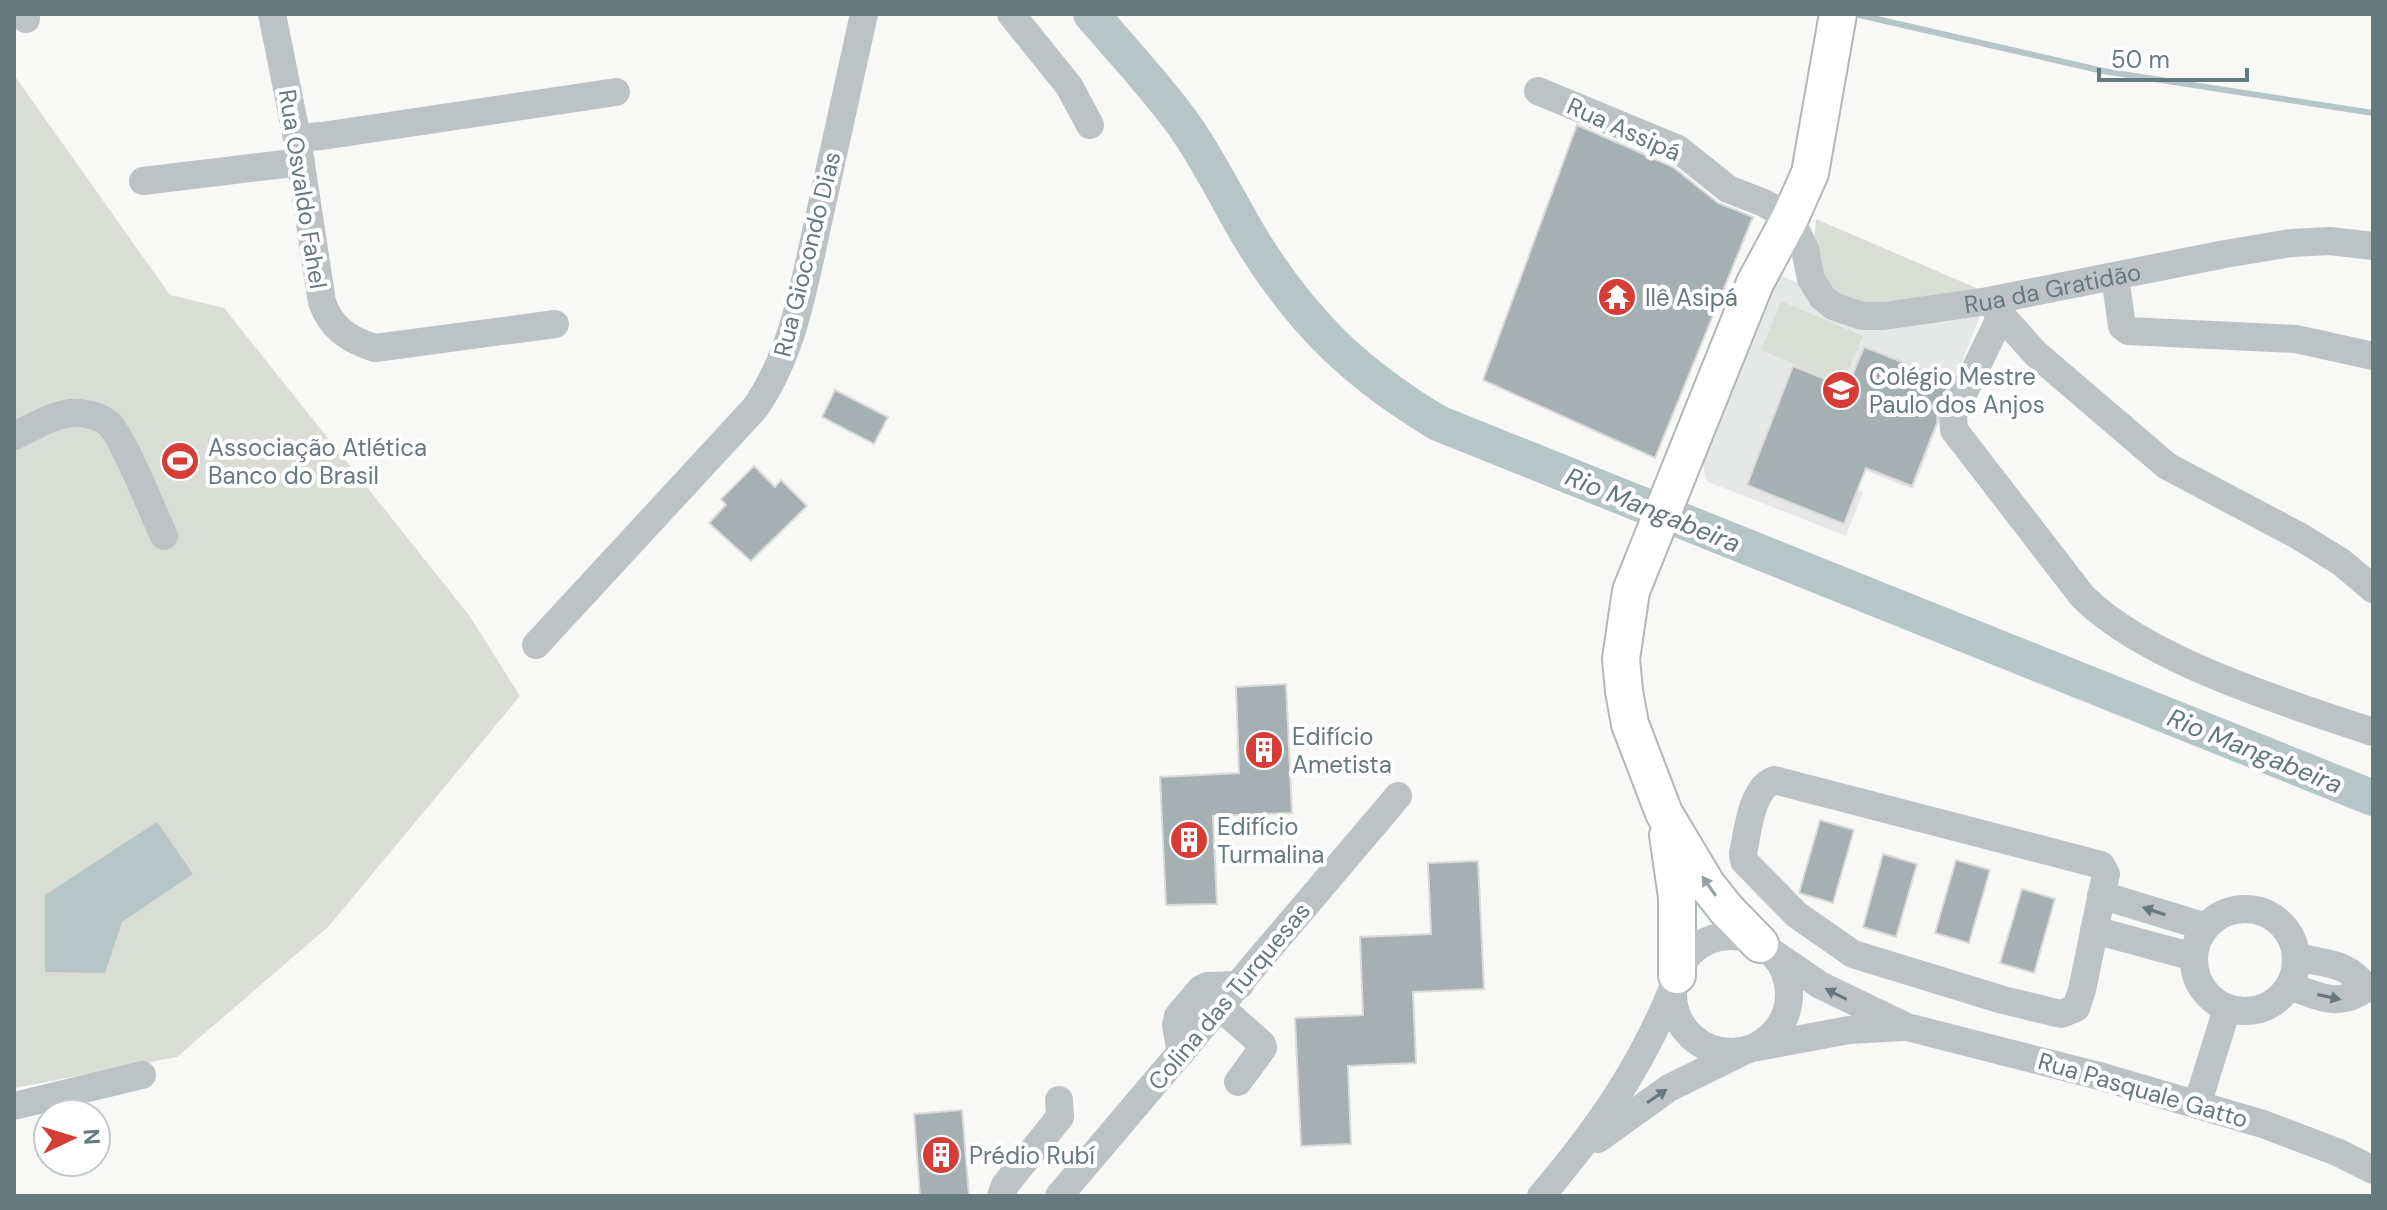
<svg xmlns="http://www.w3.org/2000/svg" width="2387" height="1210" font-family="'DM Sans',sans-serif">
	<rect width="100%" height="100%" fill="#f8f8f6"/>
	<path fill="#e6e8e7" d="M1780,275L1800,284L1815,310L1846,324L1981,313L1913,489L1851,465L1844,485L1863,492L1846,536L1706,481L1702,456Z"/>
	<path fill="#daddd6" d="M14,75L170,295L224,308L469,615L520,696L329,926L177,1057L14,1088Z
		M1816,219L1981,290L1863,307L1842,298L1826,282L1814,243Z
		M1781,301L1863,336L1842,385L1761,350Z"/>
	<path fill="#b6c5c6" d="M157,822L193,874L122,922L105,973L45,972V895Z"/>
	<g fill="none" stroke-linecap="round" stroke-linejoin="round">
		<path stroke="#b6c5c6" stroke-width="6" d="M1855,14L2103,71L2373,113"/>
		<path stroke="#b6c5c6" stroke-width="36" d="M1091,14C1121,49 1154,84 1181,121C1210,160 1230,206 1256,247C1306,326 1358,375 1438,423L2373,798"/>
	</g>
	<path fill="#a5b0b3" stroke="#dadad8" stroke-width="2" d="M1577,125L1673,167L1718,203L1753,217L1655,458L1483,380Z
		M1864,347L1951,381L1938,408L1937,423L1912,486L1866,468L1844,524L1747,485L1793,366L1847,388Z
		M835,390L888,417L874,444L822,417Z
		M754,466L775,487L781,480L807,506L751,561L709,523L726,505L721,499Z
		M1286,684L1292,813L1213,816L1217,904L1166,905L1160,777L1239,773L1236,687Z
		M1820,820L1854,830L1833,903L1799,893Z
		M1883,854L1917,864L1896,937L1863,927Z
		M1956,860L1990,870L1969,943L1935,933Z
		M1478,861L1484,989L1413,992L1416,1063L1348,1066L1351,1144L1301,1146L1295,1018L1363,1015L1360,937L1431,934L1428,863Z
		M2022,889L2055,899L2034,973L2000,963Z
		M962,1110L969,1196H920L914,1114Z"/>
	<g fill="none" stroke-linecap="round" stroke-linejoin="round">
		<g stroke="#b1b8ba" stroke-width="40">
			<path id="major" d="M1668,835L1677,897V975
				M1760,944L1726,909L1707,885L1664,813L1630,724L1624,691L1621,659L1631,591L1755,283L1790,218L1810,173L1838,14"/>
		</g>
		<g stroke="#bdc3c5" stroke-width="28">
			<path d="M26,14V19"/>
			<path d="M272,14L297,138L322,302C331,328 349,340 375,348L555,324"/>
			<path d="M1011,14L1069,86L1090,125"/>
			<path id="s1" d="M1538,91L1678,149L1728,189L1764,203L1790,218L1805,249L1811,279L1822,297L1833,306L1862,316H1884L1988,301L2225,254L2291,243L2330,241L2373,246"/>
			<path d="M297,138L322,136L616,92"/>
			<path d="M143,181L301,162"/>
			<path d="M2115,277L2122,326L2128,331L2296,339L2373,356"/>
			<path d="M1991,304L2036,354L2167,466L2299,536L2341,562L2373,589"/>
			<path d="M2001,316L1953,415L1954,430L2083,597C2148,661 2286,703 2373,732"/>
			<path d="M14,436C32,428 52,415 72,413C83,412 100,416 108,423C122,434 154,515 164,536"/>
			<path d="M536,645L755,408C794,352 804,284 819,218C834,150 849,82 864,14"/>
			<path d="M1774,780L2101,865L2106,874L2082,990L2076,1008L2061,1014L2003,1000L1853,954L1797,915L1744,861L1743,853C1748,831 1751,789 1774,780Z"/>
			<path d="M2101,895L2206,927"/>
			<circle cx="2245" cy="960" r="51"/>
			<path d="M2094,930L2194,957"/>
			<circle cx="1731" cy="994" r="58"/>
			<path d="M1769,950L1820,985L1907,1027L2099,1076L2263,1124L2337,1152L2373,1170"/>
			<path d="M2296,957C2326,964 2348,962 2366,988"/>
			<path d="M2289,986C2319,996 2338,1009 2366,988L2373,989"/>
			<path d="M1220,1007L1262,1044L1263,1048L1238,1082"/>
			<path d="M1758,1047L1849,1030L1902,1027"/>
			<path d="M1181,1053L1176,1025L1178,1016L1201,989L1207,986L1240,985"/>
			<path d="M2197,1105L2227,1009"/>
			<path d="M14,1106L142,1075"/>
			<path d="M1598,1139L1669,1088L1740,1053"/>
			<path d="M1001,1196L1005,1185L1060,1117L1059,1100"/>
			<path d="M1059,1196L1398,796"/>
			<path d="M1541,1196C1598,1129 1640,1069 1673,988"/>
		</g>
		<use href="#major" stroke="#fff" stroke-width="36"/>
	</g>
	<defs><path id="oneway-solid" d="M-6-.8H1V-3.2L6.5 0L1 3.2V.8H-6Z" transform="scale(2)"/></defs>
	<use fill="#94a1a5" href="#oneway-solid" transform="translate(1709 886) rotate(-125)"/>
	<g fill="#66797f">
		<use href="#oneway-solid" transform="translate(2154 911) rotate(-162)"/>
		<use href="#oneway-solid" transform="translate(1836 994) rotate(-153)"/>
		<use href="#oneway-solid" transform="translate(2329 997) rotate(12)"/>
		<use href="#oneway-solid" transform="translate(1657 1096) rotate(-34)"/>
	</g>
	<defs>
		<g id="temple-disc" transform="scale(2)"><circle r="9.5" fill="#d83c37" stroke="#fff"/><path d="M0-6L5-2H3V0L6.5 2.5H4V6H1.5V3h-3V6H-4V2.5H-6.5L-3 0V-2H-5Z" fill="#fff"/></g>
		<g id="school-disc" transform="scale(2)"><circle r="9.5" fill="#d83c37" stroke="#fff"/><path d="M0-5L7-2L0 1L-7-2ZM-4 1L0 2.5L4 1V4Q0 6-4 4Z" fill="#fff"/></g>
		<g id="stadium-disc" transform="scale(2)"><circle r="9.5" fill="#d83c37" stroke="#fff"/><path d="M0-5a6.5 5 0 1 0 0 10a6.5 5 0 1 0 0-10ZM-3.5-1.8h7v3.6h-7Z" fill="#fff"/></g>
		<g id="building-disc" transform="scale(2)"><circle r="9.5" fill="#d83c37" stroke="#fff"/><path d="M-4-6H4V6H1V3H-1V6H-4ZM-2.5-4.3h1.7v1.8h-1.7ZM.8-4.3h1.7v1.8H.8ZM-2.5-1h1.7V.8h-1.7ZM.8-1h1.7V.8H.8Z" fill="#fff"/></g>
	</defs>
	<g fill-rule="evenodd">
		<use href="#temple-disc" x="1617" y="297"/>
		<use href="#school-disc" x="1841" y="390"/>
		<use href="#stadium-disc" x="180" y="461"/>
		<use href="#building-disc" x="1264" y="750"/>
		<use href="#building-disc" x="1189" y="840"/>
		<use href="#building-disc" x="941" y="1155"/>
	</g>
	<g text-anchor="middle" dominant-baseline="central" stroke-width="8" stroke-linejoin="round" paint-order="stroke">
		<g font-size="24" fill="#66797f" stroke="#fff">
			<text transform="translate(1624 129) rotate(24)">Rua Assipá</text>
			<text transform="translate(303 189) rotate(81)">Rua Osvaldo Fahel</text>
			<text transform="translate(807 254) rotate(-76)">Rua Giocondo Dias</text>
			<text stroke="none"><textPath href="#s1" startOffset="608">Rua da Gratidão</textPath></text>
			<text transform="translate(1229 996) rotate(-50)">Colina das Turquesas</text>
			<text transform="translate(2143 1090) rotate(16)">Rua Pasquale Gatto</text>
		</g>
		<g font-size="24" fill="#66797f" stroke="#fff" text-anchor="start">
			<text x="1645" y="297">Ilê Asipá</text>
			<text x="1869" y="376">Colégio Mestre<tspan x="1869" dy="28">Paulo dos Anjos</tspan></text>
			<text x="208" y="447">Associação Atlética<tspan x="208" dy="28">Banco do Brasil</tspan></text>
			<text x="1292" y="736">Edifício<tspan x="1292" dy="28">Ametista</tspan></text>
			<text x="1217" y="826">Edifício<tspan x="1217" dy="28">Turmalina</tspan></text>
			<text x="969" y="1155">Prédio Rubí</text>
		</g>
		<g font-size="26" font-style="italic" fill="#607879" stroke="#fff">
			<text transform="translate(1653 510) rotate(22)">Rio Mangabeira</text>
			<text transform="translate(2255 751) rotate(22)">Rio Mangabeira</text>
		</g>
	</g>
	<rect width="2387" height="1210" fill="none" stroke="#66797f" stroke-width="32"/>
	<g transform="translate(72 1138) rotate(86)"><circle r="38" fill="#ffffff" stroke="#c2c9cc" stroke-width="2"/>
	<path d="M0-6L14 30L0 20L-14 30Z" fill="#d83c37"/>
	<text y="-12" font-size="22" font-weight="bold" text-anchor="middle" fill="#66797f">N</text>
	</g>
	<path d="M2099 68v12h148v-12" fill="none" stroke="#66797f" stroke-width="4"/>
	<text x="2111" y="68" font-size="24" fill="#66797f" stroke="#ffffff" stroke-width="6" paint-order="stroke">50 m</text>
</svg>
